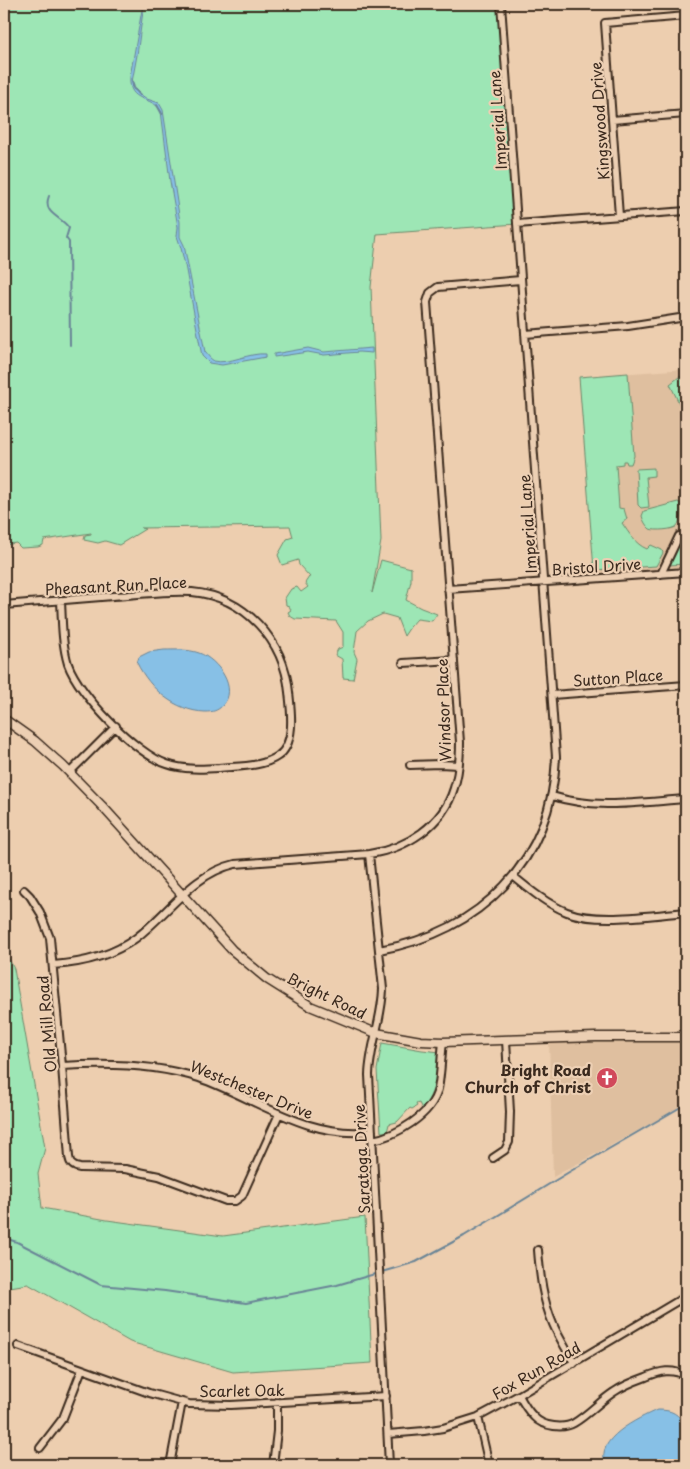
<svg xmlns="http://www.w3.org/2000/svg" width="690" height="1469" font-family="'Playpen Sans',sans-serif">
	<rect width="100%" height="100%" fill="#edceaf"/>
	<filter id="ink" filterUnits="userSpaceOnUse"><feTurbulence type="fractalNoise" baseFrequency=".02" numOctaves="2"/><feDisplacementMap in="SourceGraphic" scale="10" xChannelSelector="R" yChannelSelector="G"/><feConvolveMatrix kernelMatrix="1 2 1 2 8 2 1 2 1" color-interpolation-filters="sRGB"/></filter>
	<g filter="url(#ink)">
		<path fill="#dfbf9f" d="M686,369V572L595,579L579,377Z
			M686,1037V1122L685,1105L553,1177L549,1038Z"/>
		<path fill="#9de6b5" stroke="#6c886a" d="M4,4H501L517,224L377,234L371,287L381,541L372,593L381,560L411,568V581L406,600L421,608L437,614L432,621L417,619L410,627L404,636L397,618L383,614L368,621L357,631L354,652L357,659L353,679L343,678L342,659L335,655L338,649L343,647V632L336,621L295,619L290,616L288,612L291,610L289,606L286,605L285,598L291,589L297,587L301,592L308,587L305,583L309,577H310L299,565L298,560L282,565L278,555L287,539L293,537L290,526L141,528L145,529L119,545L105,541L98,543L84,540L85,535L91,534V533L44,540L43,545L38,547L21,548L16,543L4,545Z
			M628,373L634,456L631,464H627L626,461H623V464L616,465L619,508L624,509L627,519L622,523C629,533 635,544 647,549L651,545L662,550L663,553L656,566L594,570L579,377Z
			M686,376V418L670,384L679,377Z
			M654,468V476L646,477L649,507L641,508L638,505L636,469Z
			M678,502L680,503C681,510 681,521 677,526C674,530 654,531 650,529C646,526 643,520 642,516L644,511Z
			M686,541V564L668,565C671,556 678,545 686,541Z
			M4,949L14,969L45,1148L38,1174L42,1208L107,1220L223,1236L365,1217L372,1363L233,1372L130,1342L28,1284L4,1288Z
			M382,1043L422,1050L440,1052C437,1072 436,1092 422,1109L419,1103L416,1104L417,1106L412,1109L410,1108L397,1122L389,1124L387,1132H381L377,1070Z"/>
		<path fill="#87c0e6" stroke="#698496" d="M143,4H144L137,55L132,82L133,89L147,99L159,103L163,110L180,222V237L184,245L205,352C208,355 210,359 214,361C228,365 250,352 266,354V357L222,365L209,363L202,356L185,265L181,248L177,236L178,227L170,181L161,111C152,95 128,104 130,77Z
			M308,348L324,352L372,348V353L359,352L324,355L308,352L274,357V354Z
			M164,650C176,650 188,649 199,653C217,659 240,689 222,706C217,711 212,712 205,712C175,711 150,689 137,663L139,657L149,652Z
			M657,1410C673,1410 677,1413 686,1426V1465H606C593,1439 639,1418 657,1410Z"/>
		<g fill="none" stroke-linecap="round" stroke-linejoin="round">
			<path stroke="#698496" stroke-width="2" d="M132,80L134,88L140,95
				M157,105L162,114
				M49,196C42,214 61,216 69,228L66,238L69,242L70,345
				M4,1238L17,1242L101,1285L165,1291L246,1303L337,1285L416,1262L464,1236L569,1172L686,1104"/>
			<g stroke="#3b2a1e" stroke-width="10">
				<path id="minor" d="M612,120L686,114
					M619,216L605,23L686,16
					M517,224L686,211
					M525,334L628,326L686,317
					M661,574L679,536H686
					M448,589L686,572
					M4,605C40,602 77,599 113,596C139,595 166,590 192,592C245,597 284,640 289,692C291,710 296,744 278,756C263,767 238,766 219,768C202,769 184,770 167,764C136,754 79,695 68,664C62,644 62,622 61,600
					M403,663L454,660
					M552,695L686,685
					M410,765L440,764L458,765
					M70,772L116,726
					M552,796C596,810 642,802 686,799
					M369,854L383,989C382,1019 370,1046 369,1075L389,1465
					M513,876C530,890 547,904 567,912C598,924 653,915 686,912
					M24,890L30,896L40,912L50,938L62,1066L69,1157C70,1164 73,1167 80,1168L125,1169L159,1176L226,1201H235L242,1196L279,1114
					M379,950C480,932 552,862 556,757L501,4
					M53,965C82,963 112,956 136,938C169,913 192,874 235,864L369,854C406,849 443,825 454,788C459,773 460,757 460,742L427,302L430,293L438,287L521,280
					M62,1066C107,1063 156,1064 199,1078C256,1098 308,1140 372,1131
					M372,1140C396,1136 432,1115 438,1089C441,1074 441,1058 443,1042
					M493,1158L505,1150L509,1142L510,1112L506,1040
					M538,1250C540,1276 543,1301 553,1324C559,1338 567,1350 574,1363
					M18,1346L149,1393L189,1404L231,1405L386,1396
					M519,1395C523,1403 528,1411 534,1417C543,1427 564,1429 574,1423C589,1414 600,1401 614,1392C624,1385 635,1381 646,1377C660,1371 672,1368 686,1376
					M478,1417L489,1465
					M388,1434L424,1431L443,1428L478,1417L519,1395L686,1296
					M40,1448L63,1418L82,1369
					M170,1465L182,1402
					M273,1465L277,1431V1402"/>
			</g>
			<g stroke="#3b2a1e" stroke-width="11">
				<path id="major" d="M4,719L35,741L63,766L102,806L232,950L267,979L310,1006L376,1033L421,1041L443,1042L596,1037H686"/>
			</g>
			<use href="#minor" stroke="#eccfb3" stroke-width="6"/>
			<use href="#major" stroke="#eccfb3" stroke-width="8"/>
		</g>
	</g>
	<defs>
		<g id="church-disc" transform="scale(1.125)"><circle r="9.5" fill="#d1495b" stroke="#eccfb3"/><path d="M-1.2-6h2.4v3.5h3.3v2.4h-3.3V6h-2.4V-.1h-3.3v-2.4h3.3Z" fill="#fff"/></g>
	</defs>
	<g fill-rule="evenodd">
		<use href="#church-disc" x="607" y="1078"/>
	</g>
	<g text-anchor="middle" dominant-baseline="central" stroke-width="4.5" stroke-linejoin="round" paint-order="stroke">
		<g font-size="15" fill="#3b2a1e" stroke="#eccfb3">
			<text transform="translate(497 120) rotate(-94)">Imperial Lane</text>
			<text transform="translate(599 121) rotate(-94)">Kingswood Drive</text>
			<text transform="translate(527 524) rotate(-94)">Imperial Lane</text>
			<text transform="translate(596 566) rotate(-4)">Bristol Drive</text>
			<text transform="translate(116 585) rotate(-3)">Pheasant Run Place</text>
			<text transform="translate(618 677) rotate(-4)">Sutton Place</text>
			<text transform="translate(443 710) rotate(-92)">Windsor Place</text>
			<text transform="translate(327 995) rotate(26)">Bright Road</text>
			<text transform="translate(46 1024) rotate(-95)">Old Mill Road</text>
			<text transform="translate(252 1089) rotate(22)">Westchester Drive</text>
			<text transform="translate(361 1159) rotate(-93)">Saratoga Drive</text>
			<text transform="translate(536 1370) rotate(-30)">Fox Run Road</text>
			<text transform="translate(242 1390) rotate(-1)">Scarlet Oak</text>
		</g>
		<g font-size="15" font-weight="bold" fill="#3b2a1e" stroke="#eccfb3" text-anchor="end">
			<text x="591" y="1069">Bright Road<tspan x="591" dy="17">Church of Christ</tspan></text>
		</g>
	</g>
	<rect width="690" height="1469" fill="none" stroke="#eccfb3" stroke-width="20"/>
	<rect x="10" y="10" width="670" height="1449" fill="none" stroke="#3b2a1e" stroke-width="2" filter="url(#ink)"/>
</svg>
